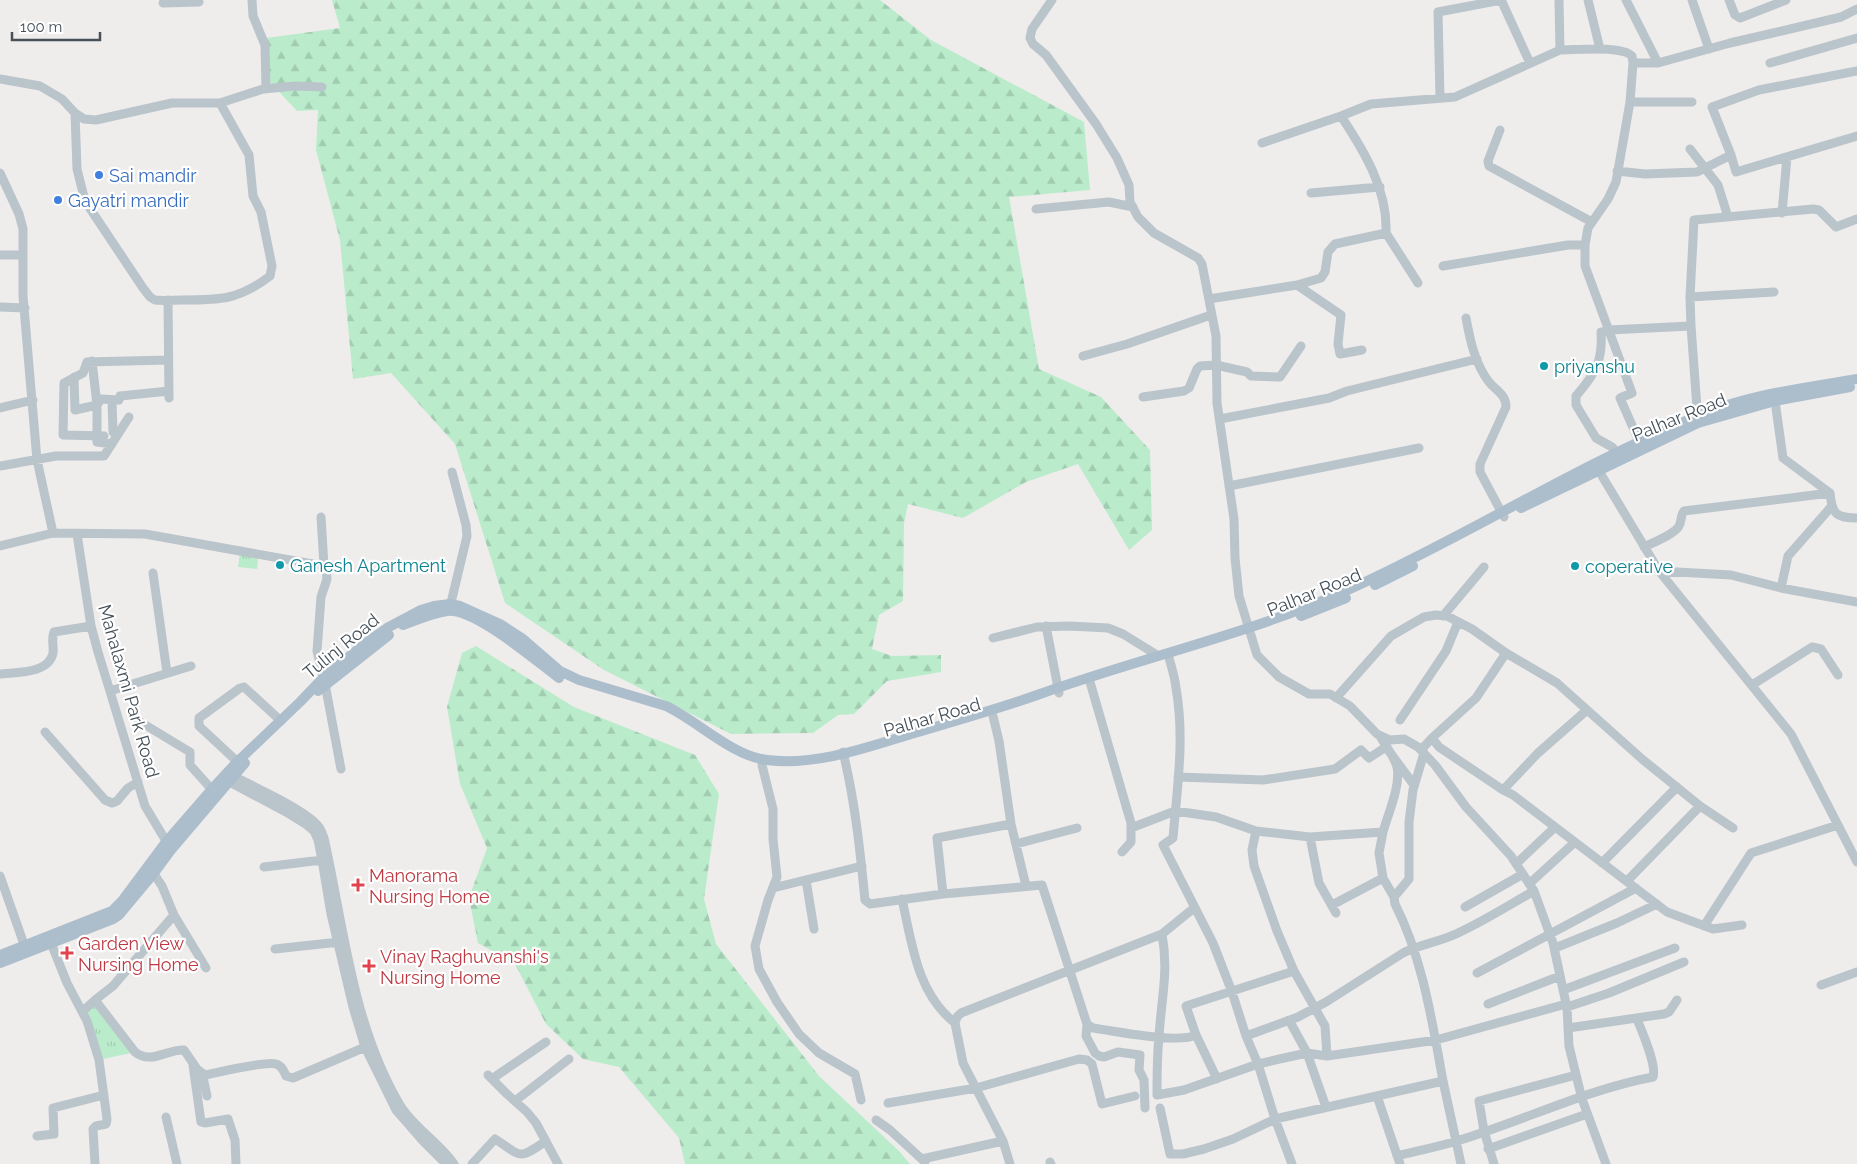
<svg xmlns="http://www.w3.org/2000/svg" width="1857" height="1164" font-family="Raleway,sans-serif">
	<defs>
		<pattern id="forest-firs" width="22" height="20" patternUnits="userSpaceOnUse" patternTransform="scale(1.25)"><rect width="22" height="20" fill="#baeccb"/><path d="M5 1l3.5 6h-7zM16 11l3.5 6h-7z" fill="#a1ccb1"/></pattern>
		<pattern id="park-tufts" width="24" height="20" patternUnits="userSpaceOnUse" patternTransform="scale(1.25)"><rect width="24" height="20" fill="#baeccb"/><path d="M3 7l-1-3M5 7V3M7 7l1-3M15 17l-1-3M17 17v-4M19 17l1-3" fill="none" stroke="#a1ccb1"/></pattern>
	</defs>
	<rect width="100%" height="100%" fill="#efecec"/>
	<path fill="url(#forest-firs)" d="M332,0H880L931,40L1084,122L1090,190L1009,197L1039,369L1101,397L1150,450L1152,530L1129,550L1078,464L1026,482L963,518L908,504L904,523L903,601L879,615L872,649L892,656L941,655V672L887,681L854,714L838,715L813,733L731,734L604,670L505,603L455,444L391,373L353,379L340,240L316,150L318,110L297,111L270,82L266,38L340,28Z
		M476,646L574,707L695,755L719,794L704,899L716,944L819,1076L899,1151L910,1164H685L679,1138L619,1067L583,1059L546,1024L515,964L478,943L469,898L487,848L460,784L447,707L462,653Z"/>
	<path fill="url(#park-tufts)" d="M240,553L258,557L257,569L238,567Z
		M95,1000L135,1052L99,1060L87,1021L88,1006Z"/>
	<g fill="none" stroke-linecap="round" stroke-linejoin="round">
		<path stroke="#bac4cb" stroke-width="9" d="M252,0L253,16L265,45L266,89
			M1052,0L1032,29L1030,38L1033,44L1046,55L1096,124L1117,158L1129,185L1130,202L1138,217L1154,233L1198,258L1202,264L1216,336L1217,403L1234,519L1235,558L1239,596L1257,655L1279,677L1309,694H1330L1350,706L1377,734L1390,740L1404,739L1418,747L1435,765L1466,807L1511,856L1534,891L1553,943L1567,1008L1569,1046L1582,1099L1606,1164
			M1559,0L1560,50C1575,50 1622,45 1632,56L1633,63
			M1588,0L1600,49
			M1626,0L1658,63
			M1692,0L1709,49
			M1729,0L1735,15L1740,18L1786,0
			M163,3L199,2L198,0
			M1770,63L1857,38
			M1857,71L1759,90L1712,107L1731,155L1736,172L1857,136
			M0,79L40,86L62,99L75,113L84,119L96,120L172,103H220L263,89L296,86L322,87
			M1440,98L1438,12L1496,1L1502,2L1530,63
			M1630,102H1692
			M75,113L77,169L85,201L143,288L150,297L155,300C164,301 173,300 182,300C220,300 239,300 270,276L272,266L261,212L253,196L249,155L220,103
			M1500,130L1488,161L1489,166L1592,222
			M1262,143L1341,116L1371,104L1455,97L1560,50
			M1690,149L1718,185L1728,217
			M1617,171L1645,174L1697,172L1731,155
			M0,173L19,214L23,229V296L37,460L53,533L145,534L324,566L326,568L327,579L321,597L317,651L325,684L341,769
			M1311,193L1380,187
			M1036,209L1109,202L1133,207
			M1782,213L1787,157
			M1386,233L1418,283
			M0,255H22
			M1443,266L1568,245H1585
			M1297,285L1341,315L1338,344L1340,354L1362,350
			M1690,297L1774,292
			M1209,299L1297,285L1321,278L1325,272L1328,252L1335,244L1386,233C1388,190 1364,151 1341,116
			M168,300L169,398
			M0,307L25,308
			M1466,318C1470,340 1475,364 1489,382C1496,391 1506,394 1506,407L1480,464V472L1504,517
			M1691,326L1690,297L1694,220L1813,209L1819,210L1836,227L1857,219
			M1083,356L1127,344L1211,315
			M92,361L97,405V442L112,444
			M74,377L75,410L97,405L101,399L119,400L120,396L169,391
			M1143,397L1184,391L1189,388L1197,369L1200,366L1216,365L1247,372L1251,376L1280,377L1301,346
			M112,400L113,432L118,434
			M1775,401L1783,458L1830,493C1832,514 1836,518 1857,518
			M0,408L33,400
			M1220,419L1329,398L1347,391L1477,359
			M104,436L63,435L64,383L83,373L87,362L168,360
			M1642,448L1620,398L1632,393L1585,266V245L1588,228L1608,199L1616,182L1630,102L1633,63H1658L1730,43L1841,17L1857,9
			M1617,453L1612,447L1596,438L1576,405V396C1595,374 1603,362 1601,332L1609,330L1691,326L1698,422
			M0,466L56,456H104L129,417
			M1599,471L1659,571L1791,734L1857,862
			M1229,486L1419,448
			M321,517L324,566
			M77,534L91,626L98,652L145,806L169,846
			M0,546L53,533
			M1644,547C1652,543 1675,534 1679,526C1682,521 1680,516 1684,511L1830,493
			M1659,571L1731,575L1781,588L1857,602
			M153,573L167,673
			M1781,588L1788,556L1831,507
			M449,611L467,536L466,525L452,472
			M1443,616L1484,567
			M1046,626L1059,693
			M993,638L1037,627L1069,626L1108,628L1123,634L1157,655
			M1169,658C1172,668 1175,678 1176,688C1185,738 1177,789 1173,838L1163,845L1213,943L1232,992L1246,1036L1258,1064L1275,1119L1292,1164
			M0,674C16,672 49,674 53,653C54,646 51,639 54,632L91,626
			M1090,682L1131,823V842L1122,852
			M1752,685L1812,647L1821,649L1838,675
			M110,691L191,666
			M1336,698L1391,636L1424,617L1436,615L1447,616L1472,629L1506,653L1557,683L1642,759L1700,806L1733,828
			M993,716L999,741L1011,824L1026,886
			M137,720L190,752V765L215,793
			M1400,720L1446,651L1458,622
			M45,732L105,800L112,803L117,801L128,788L138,782
			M1432,738L1476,698L1506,653
			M1421,750L1432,738L1439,747L1503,790L1513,795L1667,912L1713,929L1742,925
			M843,752C855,801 860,850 865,900L870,904L943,894L1042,885L1087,1024L1093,1028C1115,1031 1177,1044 1196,1035L1186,1006L1294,971
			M1424,753L1413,790L1409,822V879L1394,897L1395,904C1423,959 1432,1021 1443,1081C1449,1109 1455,1136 1461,1164
			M762,765L773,809V839L777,877L768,900L755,946L759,969L777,1002L799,1034L819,1053L855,1074L861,1100
			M242,766L199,726V718L240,688L244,687L281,721
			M229,774C250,785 307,810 319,827C321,830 323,835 324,838C344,927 352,1024 400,1105C414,1128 439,1142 454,1164
			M1178,777L1263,780L1335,769L1361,750L1369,758L1386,747L1414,785
			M224,779L286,812L307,825L314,831L318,840L322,860L331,914L353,1007L365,1047L396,1110L423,1141L446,1164
			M1503,790L1538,753L1587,710
			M1131,828L1175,811L1216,817L1256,831L1310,837L1383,832C1388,814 1401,785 1397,767C1394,756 1385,745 1380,736
			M1256,831L1252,850L1254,866L1277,931L1294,971L1325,1026L1327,1056
			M1310,837L1319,883L1336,913
			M1016,844L1077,828
			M1602,863L1677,787
			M1516,864L1555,827
			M264,867L322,860
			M150,868L162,886L174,915L206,968
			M0,876L26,950
			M1383,878L1394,897
			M806,880L814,929
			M1627,881L1700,806
			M1529,884L1575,842
			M773,888L862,866
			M943,894L937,838L1011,824
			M902,899C912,944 917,993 955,1023
			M1332,905L1383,878L1379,853L1383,832
			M1465,907L1523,874
			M1704,926L1751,853L1838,825
			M1162,934C1169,972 1161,1000 1159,1037C1157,1056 1157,1076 1157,1095L1184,1090L1258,1064L1284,1058L1307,1053L1327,1056L1436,1040L1566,1004
			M51,943L67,983L87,1021L99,1060L107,1119L106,1124L96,1126L93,1129L95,1164
			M1555,948L1617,923L1657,904
			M275,949L339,942
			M1477,973L1636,888
			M1821,985L1857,972
			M1563,990L1675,948
			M95,1000L113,986L174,915
			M1488,1004L1560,976
			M1567,1007L1609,993L1684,962
			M83,1011L95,1000L135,1052C151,1065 167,1049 184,1050L197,1069L205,1075C219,1072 265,1061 276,1064C282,1066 284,1071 286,1076L293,1078L370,1045
			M1289,1020L1307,1053L1326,1107
			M1087,1024L1086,1036L1095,1053L1099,1056L1104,1057L1118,1052L1140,1055L1139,1070L1144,1080L1145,1108
			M1568,1028L1664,1014L1669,1012L1677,1000
			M1196,1035L1217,1079
			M1246,1036L1298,1017L1326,1002L1403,953C1420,944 1440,942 1458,933C1484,921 1509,905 1534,891
			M193,1065L201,1122L205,1123L228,1119L235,1140L236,1164
			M202,1073L207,1096
			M488,1075L507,1094L527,1112L536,1123L558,1164
			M494,1081L496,1076L546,1042
			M1377,1096L1400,1164
			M515,1101L569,1059
			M888,1103L976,1088L1079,1059L1087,1060L1092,1064L1102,1104L1135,1096
			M1160,1108L1170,1154H1183L1204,1149L1233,1139L1275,1119L1443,1081
			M166,1117L177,1164
			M876,1120L890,1130L925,1162
			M37,1136L54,1134L53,1108L104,1095
			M1488,1149L1587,1114
			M1397,1156C1417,1151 1437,1147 1457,1141C1523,1121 1585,1090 1653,1077C1657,1065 1642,1032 1637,1019
			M922,1159L1003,1141
			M1050,1162L1051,1164
			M472,1164L495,1139C522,1156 517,1161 546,1141
			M1010,1164L1003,1141L963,1063L955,1023L957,1017L961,1013L1162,934L1194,908
			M1494,1164L1484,1131L1479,1101L1576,1075"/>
		<path stroke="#acbdcb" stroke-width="10" d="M1521,508L1698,423L1775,401L1850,387
			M1375,585L1413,566
			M1301,616L1346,598
			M403,625C417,620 432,613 447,611C475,608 536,661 559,678
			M318,691L389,635
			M0,955L112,911L122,901L166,842L212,789L237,762L300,702L324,677L367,642L387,628L421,610L434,606L450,604L460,606L500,624L523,639L560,671L579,680L666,706C698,721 732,756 767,760C815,766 866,748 911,734C955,721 998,709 1040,694C1143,657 1250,634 1350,589C1467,536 1576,466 1695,417C1746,395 1803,388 1857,379
			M0,963L113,919L119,915L154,873L171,850L245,763"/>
	</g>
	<g fill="#3f7fe0" stroke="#fff" stroke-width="2">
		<circle cx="99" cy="175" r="5"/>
		<circle cx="58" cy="200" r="5"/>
	</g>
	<g fill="#0f9aa8" stroke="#fff" stroke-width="2">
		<circle cx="1544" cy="366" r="5"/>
		<circle cx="280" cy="565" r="5"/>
		<circle cx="1575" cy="566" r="5"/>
	</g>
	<g fill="#e0444e" stroke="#fff" stroke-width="2">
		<path d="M355.5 877.5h5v5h5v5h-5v5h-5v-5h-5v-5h5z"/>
		<path d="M64.5 945.5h5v5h5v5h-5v5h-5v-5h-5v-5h5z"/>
		<path d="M366.5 958.5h5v5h5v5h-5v5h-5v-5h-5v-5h5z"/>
	</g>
	<g text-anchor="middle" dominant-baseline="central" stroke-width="4.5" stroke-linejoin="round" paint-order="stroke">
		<g font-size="18" fill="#366cbe" stroke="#fff" text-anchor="start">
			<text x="109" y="175">Sai mandir</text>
			<text x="68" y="200">Gayatri mandir</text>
		</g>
		<g font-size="18" fill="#0d838f" stroke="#fff" text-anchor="start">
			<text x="1554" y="366">priyanshu</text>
			<text x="290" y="565">Ganesh Apartment</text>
			<text x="1585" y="566">coperative</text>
		</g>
		<g font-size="18" fill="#455059" stroke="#fff">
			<text transform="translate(1679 417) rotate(-22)">Palhar Road</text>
			<text transform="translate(1314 592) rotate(-22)">Palhar Road</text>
			<text transform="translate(341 646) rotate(-39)">Tulinj Road</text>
			<text transform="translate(129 691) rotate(74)">Mahalaxmi Park Road</text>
			<text transform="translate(932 717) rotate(-16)">Palhar Road</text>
		</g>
		<g font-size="18" fill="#be3a42" stroke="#fff" text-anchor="start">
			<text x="369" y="875">Manorama<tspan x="369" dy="21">Nursing Home</tspan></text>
			<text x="78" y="943">Garden View<tspan x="78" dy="21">Nursing Home</tspan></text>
			<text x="380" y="956">Vinay Raghuvanshi's<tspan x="380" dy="21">Nursing Home</tspan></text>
		</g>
	</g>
	<path d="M12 32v8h88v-8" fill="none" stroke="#455059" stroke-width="2.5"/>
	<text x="20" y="32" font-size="15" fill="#455059" stroke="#ffffff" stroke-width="4" paint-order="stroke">100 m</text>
</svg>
